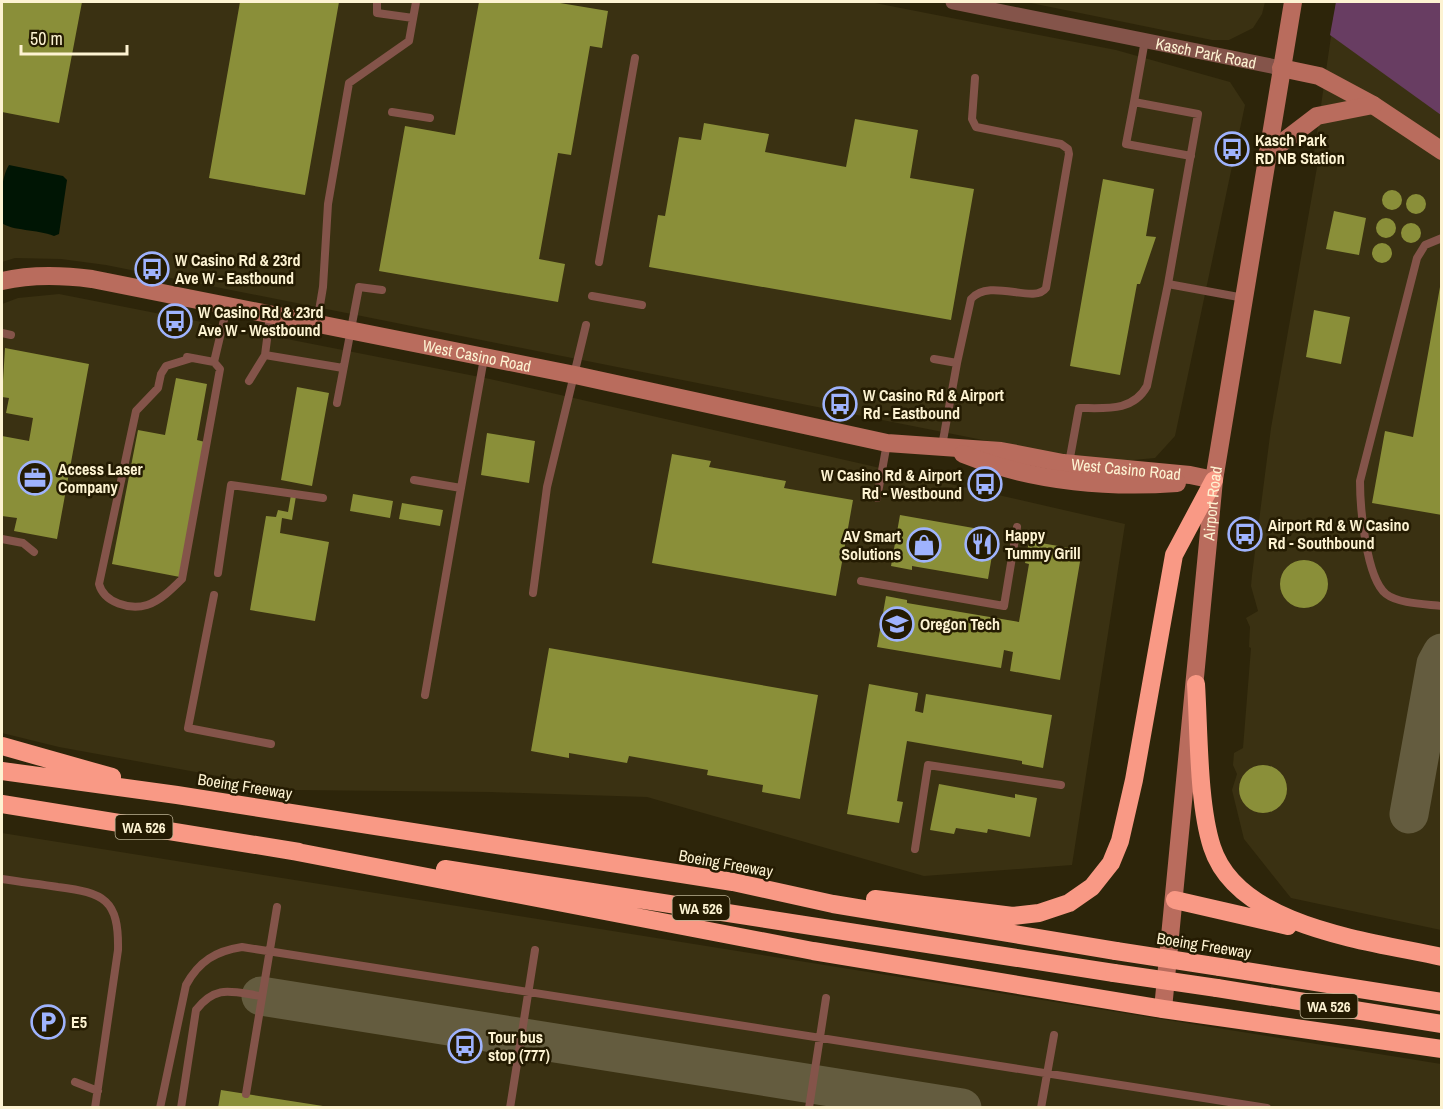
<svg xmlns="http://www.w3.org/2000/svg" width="1443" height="1109" font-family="'Archivo Narrow',sans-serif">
	<rect width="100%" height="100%" fill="#2d250a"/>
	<path fill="#3a3112" d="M2,2H870L1116,50L1230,82L1245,105L1175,436L1155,458L1111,462L1048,453L106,265L61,259L15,258L2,262Z
		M1026,2H1265L1262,14L1253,28L1229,40H1212Z
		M1336,2H1441V930L1291,898L1244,839L1232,790L1237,774L1233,765L1234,753L1243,748L1251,648L1249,647L1250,627L1246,618L1258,611L1251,586L1252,575L1271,428L1319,156L1314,154Z
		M59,294L490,379L1125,524L1072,865L924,876L647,797L490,792L295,790L59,747L2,733V304L18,298Z
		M2,833L1441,1064V1107H2Z"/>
	<path fill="#683d62" d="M1336,2H1441V115L1330,35Z"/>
	<path fill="#001504" d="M9,165L63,176L67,180L59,234L54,236C37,229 12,231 2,223C1,205 0,179 9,165Z"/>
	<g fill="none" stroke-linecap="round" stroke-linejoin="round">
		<path stroke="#645c3f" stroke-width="39" d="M1409,814L1436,664L1442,653
			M261,996L962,1108"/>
	</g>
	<path fill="#8a8f39" d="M2,2H82L59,123L2,112Z
		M240,2H339L305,195L209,178Z
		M479,2H554L608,11L602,48L590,46L571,155L558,153L539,259L565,264L558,302L379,271L405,126L455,135Z
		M855,119L918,130L910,178L974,189L951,320L649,267L658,215L665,216L679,137L701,140L704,123L769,134L765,152L846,167Z
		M1103,179L1154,189L1146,236L1156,237L1140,284H1137L1120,375L1070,366Z
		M1382 200a10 10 0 1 1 20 0a10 10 0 1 1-20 0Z
		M1406 204a10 10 0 1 1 20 0a10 10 0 1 1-20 0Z
		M1334,211L1366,218L1359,255L1326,249Z
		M1376 228a10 10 0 1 1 20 0a10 10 0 1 1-20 0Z
		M1401 233a10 10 0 1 1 20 0a10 10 0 1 1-20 0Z
		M1372 253a10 10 0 1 1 20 0a10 10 0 1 1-20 0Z
		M1440,287H1442V515L1372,503L1385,431L1413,437Z
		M1314,310L1350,317L1341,364L1306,357Z
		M5,348L89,364L57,539L14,531L17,518L2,516V436L29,441L33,418L6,413L9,398L2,397Z
		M176,378L207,384L197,440L205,442L180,577L112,564L138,430L165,435Z
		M297,387L329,393L312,486L281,480Z
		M487,433L535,441L529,483L481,475Z
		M672,454L711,461L709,467L786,481L784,488L853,500L836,596L652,563Z
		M353,494L393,501L390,518L350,511Z
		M291,495L296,496L292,520L282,518L280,533L329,542L315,621L250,610L266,516L276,517L278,510L288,512Z
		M402,503L443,510L440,526L399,519Z
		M900,515L996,532L988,579L912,566V570L891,566Z
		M1029,541L1082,550L1060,680L1010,671L1013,652L1004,650L1001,668L877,647L886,596L907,600V603L1019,622L1029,564L1025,563Z
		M1280 584a24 24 0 1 1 48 0a24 24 0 1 1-48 0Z
		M549,648L818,695L800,799L762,792L763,785L707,775L708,770L629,756L627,763L569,753V758L531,751Z
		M869,684L918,693L915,711L923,713L926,694L1052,715L1043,768L1022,764V761L907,741L897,801L903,802L899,823L847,814Z
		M1239 789a24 24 0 1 1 48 0a24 24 0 1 1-48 0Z
		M939,784L1015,798V794L1037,798L1030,837L988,829L987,833L956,828L954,834L930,830Z
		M221,1090L323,1106V1108H218Z"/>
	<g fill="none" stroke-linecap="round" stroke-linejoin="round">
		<path stroke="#84544a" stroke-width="8" d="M377,2V13L413,18
			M1145,40L1134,102L1198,114L1168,284L1244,298
			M1134,102L1126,144L1191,156
			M392,112L430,118
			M1442,238L1425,245L1417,258L1360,481C1360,507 1366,578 1386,594C1399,604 1426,604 1442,606
			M599,262L635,58
			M592,296L642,305
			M317,323L323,287L328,204L349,83L409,41L416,2
			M2,333L11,335
			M265,355L343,368
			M187,357L214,362L227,307
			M192,358L166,366L161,374L158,388L136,411L99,584C104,603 130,610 147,605C160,601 173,588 182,579L220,369L214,362
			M934,359L957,363L942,446
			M957,363L971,299C990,277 1034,305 1046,288L1069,154L1068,149L1061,144L976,127L972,119L975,78
			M249,381L265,355L270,316
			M337,403L359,287L382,290
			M1069,463L1079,408C1105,408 1133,412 1147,386L1168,284
			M414,480L461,488L484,358
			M877,498L887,443
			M2,539L23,543L34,552
			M218,573L231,485L323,498
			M861,581L1004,606L1017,527
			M533,593L547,487L586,325
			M214,595L188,728L271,744
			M425,695L461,488
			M915,849L928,765L1061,785
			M2,879C20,882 39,884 58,887C104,893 119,899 118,950L95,1108
			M75,1082L98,1091
			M246,1094L277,907
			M160,1108L186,985C199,961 216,951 242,947L1267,1108
			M181,1108L196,1010C216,984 232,992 261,996
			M510,1108L535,950
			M809,1108L826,998
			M1041,1108L1054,1035"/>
		<path stroke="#84544a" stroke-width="15" id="s1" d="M953,2L1281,68"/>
		<g stroke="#b96c5d" stroke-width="18">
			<path d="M1281,68L1319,76L1373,105L1442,151"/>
			<path d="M1267,154L1317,116L1373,105"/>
			<path id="s2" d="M2,281C32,274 61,275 92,279L575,375L887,443L1001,451L1063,463L1190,475L1214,480"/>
			<path d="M963,454C1031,481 1105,488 1177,483"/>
			<path id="s3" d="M1163,1009L1214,480L1293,2"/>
		</g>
		<path stroke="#f99985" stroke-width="18" d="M1196,684C1199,731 1198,804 1212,847C1238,928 1371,941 1442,957
			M2,746L112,777
			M2,771L177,795L733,882L833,904L1116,951
			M2,804L299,852
			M287,850L813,951L1163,1009L1442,1049
			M445,869L1114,973
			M875,899L1013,916L1039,913L1069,903L1092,887L1111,863L1120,841L1134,780L1174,555L1214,480
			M1175,900L1288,926
			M1220,967L1442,1002
			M1217,988L1442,1024"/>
		<path stroke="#f99985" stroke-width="18" d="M1116,951L1220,967
			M1114,973L1217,988"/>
	</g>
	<defs>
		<g id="bus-ring" transform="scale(1.725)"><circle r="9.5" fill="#241b02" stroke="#9fb3fd" stroke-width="1.5"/><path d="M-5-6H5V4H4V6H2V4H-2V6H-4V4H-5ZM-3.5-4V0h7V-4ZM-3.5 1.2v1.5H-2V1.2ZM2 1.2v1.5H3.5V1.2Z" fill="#9fb3fd"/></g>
		<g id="office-ring" transform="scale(1.725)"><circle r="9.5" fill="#241b02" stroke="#9fb3fd" stroke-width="1.5"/><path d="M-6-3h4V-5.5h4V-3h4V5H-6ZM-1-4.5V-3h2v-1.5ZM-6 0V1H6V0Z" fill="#9fb3fd"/></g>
		<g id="restaurant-ring" transform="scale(1.725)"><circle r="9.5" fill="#241b02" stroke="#9fb3fd" stroke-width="1.5"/><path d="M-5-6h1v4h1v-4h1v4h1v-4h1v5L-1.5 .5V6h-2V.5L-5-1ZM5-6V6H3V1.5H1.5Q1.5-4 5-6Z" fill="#9fb3fd"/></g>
		<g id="shop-ring" transform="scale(1.725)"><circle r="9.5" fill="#241b02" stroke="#9fb3fd" stroke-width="1.5"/><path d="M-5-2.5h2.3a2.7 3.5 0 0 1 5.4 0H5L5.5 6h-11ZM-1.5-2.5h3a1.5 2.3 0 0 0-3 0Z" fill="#9fb3fd"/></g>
		<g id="school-ring" transform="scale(1.725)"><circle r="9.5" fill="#241b02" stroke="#9fb3fd" stroke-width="1.5"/><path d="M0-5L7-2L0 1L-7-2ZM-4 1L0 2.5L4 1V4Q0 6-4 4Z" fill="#9fb3fd"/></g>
		<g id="parking-ring" transform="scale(1.725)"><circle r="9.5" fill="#241b02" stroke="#9fb3fd" stroke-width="1.5"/><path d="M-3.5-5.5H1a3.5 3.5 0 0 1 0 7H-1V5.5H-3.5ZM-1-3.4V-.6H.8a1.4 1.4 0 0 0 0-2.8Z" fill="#9fb3fd"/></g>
	</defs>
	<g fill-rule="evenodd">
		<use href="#bus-ring" x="1232" y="149"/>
		<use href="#bus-ring" x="152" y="269"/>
		<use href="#bus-ring" x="175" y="321"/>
		<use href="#bus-ring" x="840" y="404"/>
		<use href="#office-ring" x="35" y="478"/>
		<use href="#bus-ring" x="985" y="484"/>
		<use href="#bus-ring" x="1245" y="534"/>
		<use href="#restaurant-ring" x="982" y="544"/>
		<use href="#shop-ring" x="924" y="545"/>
		<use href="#school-ring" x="897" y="624"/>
		<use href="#parking-ring" x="48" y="1022"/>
		<use href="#bus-ring" x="465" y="1046"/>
	</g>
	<g text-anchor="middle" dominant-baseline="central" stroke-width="5" stroke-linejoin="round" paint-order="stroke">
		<g fill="#241b02" stroke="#bcb294" stroke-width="1.5">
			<rect x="115.5" y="815" width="57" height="24" rx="4.5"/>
			<rect x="672.5" y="896" width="57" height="24" rx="4.5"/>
			<rect x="1300.5" y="994" width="57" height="24" rx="4.5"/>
		</g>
		<g font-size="15" font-weight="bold" fill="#fdf3d2">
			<text x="144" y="827">WA 526</text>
			<text x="701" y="908">WA 526</text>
			<text x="1329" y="1006">WA 526</text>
		</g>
		<g font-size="16" fill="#fdf3d2" stroke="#241b02">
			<text stroke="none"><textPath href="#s1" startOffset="258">Kasch Park Road</textPath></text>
			<text stroke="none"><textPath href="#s2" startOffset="483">West Casino Road</textPath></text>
			<text stroke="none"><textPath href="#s2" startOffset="1143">West Casino Road</textPath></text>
			<text stroke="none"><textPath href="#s3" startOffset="508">Airport Road</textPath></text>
			<text transform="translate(245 786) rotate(9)">Boeing Freeway</text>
			<text transform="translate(726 863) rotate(10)">Boeing Freeway</text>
			<text transform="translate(1204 945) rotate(9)">Boeing Freeway</text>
		</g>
		<g font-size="16" font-weight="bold" fill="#fdf3d2" stroke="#241b02" text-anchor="start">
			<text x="1255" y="140">Kasch Park<tspan x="1255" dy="18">RD NB Station</tspan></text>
			<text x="175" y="260">W Casino Rd &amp; 23rd<tspan x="175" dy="18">Ave W - Eastbound</tspan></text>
			<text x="198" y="312">W Casino Rd &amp; 23rd<tspan x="198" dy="18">Ave W - Westbound</tspan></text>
			<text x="863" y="395">W Casino Rd &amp; Airport<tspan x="863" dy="18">Rd - Eastbound</tspan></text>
			<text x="58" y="469">Access Laser<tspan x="58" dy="18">Company</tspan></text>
			<text x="962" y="475" text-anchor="end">W Casino Rd &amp; Airport<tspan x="962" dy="18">Rd - Westbound</tspan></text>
			<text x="1268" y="525">Airport Rd &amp; W Casino<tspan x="1268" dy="18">Rd - Southbound</tspan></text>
			<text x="1005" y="535">Happy<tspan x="1005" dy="18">Tummy Grill</tspan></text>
			<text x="901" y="536" text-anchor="end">AV Smart<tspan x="901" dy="18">Solutions</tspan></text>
			<text x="920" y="624">Oregon Tech</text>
			<text x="71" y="1022">E5</text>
			<text x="488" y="1037">Tour bus<tspan x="488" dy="18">stop (777)</tspan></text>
		</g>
	</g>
	<rect width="1443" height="1109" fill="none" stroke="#fdf3d2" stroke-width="6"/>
	<path d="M21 45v9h106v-9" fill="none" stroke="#fdf3d2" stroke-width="3"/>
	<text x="30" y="45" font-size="18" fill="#fdf3d2" stroke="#241b02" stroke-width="4.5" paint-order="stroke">50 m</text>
</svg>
